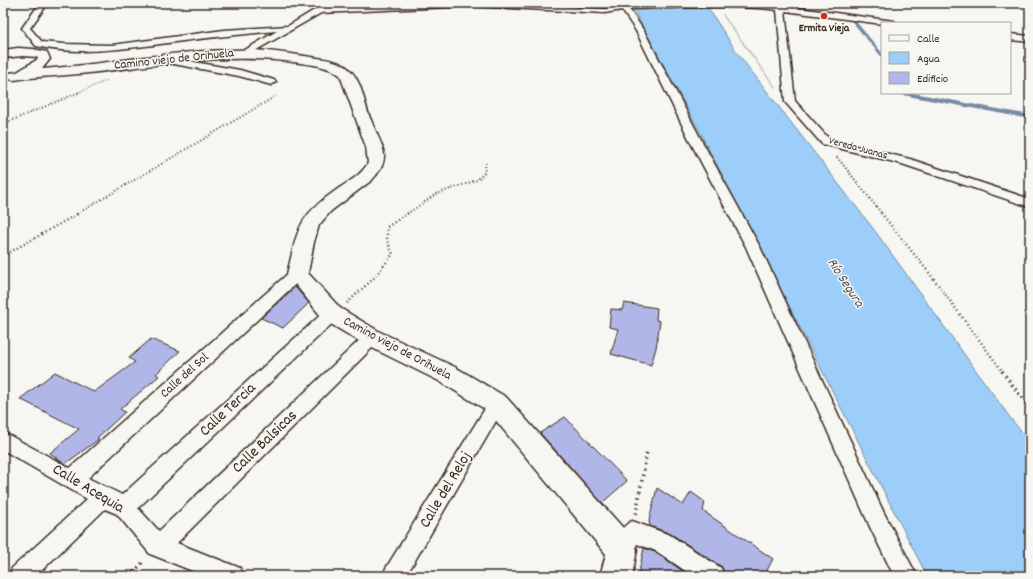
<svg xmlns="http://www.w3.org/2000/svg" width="1033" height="579" font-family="Dekko,sans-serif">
	<rect width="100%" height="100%" fill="#f6f6f2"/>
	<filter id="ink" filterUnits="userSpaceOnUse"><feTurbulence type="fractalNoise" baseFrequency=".025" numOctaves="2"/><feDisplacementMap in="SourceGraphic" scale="8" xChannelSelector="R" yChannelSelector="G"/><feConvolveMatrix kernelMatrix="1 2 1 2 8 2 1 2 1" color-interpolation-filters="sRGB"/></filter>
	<g filter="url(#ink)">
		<path fill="#9ccef9" stroke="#758ca1" d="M630,3H703L710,11L738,54L875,231L1011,419L1030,442V576H927L701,134Z"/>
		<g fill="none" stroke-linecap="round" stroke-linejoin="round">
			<path stroke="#758ca1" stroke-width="3" d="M851,18L882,55"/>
			<path stroke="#758ca1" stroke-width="4" d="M903,93L1030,117"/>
		</g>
		<path fill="#b0b7e8" stroke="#3b2a1e" d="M295,287L309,303L283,328L261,318Z
			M624,303L657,308L656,320L660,321L656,348L651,365L611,354L618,329L609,327L611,309L622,310Z
			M151,339L180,351L156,374L159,376L120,409L125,412L97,438L99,439L65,464L59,460L50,453L79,429L20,399L55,372L94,392L135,362L129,358Z
			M565,417L627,481L602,503L540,433Z
			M657,488L683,505L691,492L705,502L703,511L773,559L764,576H725L722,567L671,534L650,526L649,521Z
			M644,548L655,552L690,576H638Z"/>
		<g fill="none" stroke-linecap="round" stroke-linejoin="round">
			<g stroke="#3b2a1e" stroke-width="3">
				<path id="street" d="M40,3H48L30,28L42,42L64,44L112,45L224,30L288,26L316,9L322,3H328L325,8L442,3H496L605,9L628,5L677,3H761L776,5V3H784V6L894,21L895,23L882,24L785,11L795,101L830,140L910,159L1030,199V207L902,164L822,144L785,102L777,10C728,4 678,8 629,9L644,31L704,145L760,247L884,513L917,576H894L870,527L746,247L692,145L636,31L622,10L605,13L471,6L321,13L246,56L242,53L243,51L277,31C246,34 214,37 183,41C136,47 82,57 36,46L22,28Z
					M1010,34L1030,36V42L1010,40Z
					M160,56L240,70L274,80L276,82L271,85L239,76L157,61L155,59Z
					M297,269L302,270L304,274L302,278L88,478L122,495L326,310L332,308L338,310L340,314L338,318L138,508L159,531L366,334L372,332L378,334L380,338L378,342L177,543L240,568L243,576H205L150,554L117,514L105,509L36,576H9L12,568L87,499L3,450V432L70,468L292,270Z
					M497,396L503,399L506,404L503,409L406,576H383L386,568L491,399Z
					M632,521L670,535L721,568L724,576H693L656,551L637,544L630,558L622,561L614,558L611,550C616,539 621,526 632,521Z"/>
			</g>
			<g stroke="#3b2a1e" stroke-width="3">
				<path id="secondary" d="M18,48L33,49L47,52L50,59L42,69C112,64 182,48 253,50C273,51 292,54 311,57C323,59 341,60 350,70C363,83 364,105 371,120C381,146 394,157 372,180L331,211L319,225L314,242L308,273L340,308L380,332L455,367L506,397L633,539L637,550L632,576H600L606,554L488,411L439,381L364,344L324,320L287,274C298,231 296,218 335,191C346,183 361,176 368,163L366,147L340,75C328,66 314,65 300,63C229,52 160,65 89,73C64,76 39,76 14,80L9,79L7,76L9,73L17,72L38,59L37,57L23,56L3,58V50Z"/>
			</g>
			<path stroke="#3b2a1e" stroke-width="1.5" stroke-dasharray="0.5 1.5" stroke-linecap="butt" d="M723,15L775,87
				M77,93L108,80"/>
			<path stroke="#3b2a1e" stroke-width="2" stroke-dasharray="1 2.5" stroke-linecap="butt" d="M3,124L80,92
				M837,157L882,214
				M77,214L276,96
				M407,214L436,194L477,180L484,173L486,163"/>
			<path stroke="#3b2a1e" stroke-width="2.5" stroke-dasharray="1 3" stroke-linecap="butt" d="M881,213L930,274L1003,372
				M3,256L79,213
				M347,303L373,279L393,254L387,241V227L408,213"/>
			<path stroke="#3b2a1e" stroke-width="3.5" stroke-dasharray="1.5 4" stroke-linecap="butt" d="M1002,371L1030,409
				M636,514L647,451
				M130,576L145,560"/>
			<use href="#street" fill="#f6f6f2" fill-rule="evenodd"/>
			<use href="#secondary" fill="#f6f6f2" fill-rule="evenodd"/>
		</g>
	</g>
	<circle fill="#c8321e" stroke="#f6f6f2" stroke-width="1.5" cx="824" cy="16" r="4"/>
	<g text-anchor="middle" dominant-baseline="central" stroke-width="3" stroke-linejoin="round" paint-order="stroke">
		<g font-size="11" font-weight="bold" fill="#3b2a1e" stroke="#f6f6f2">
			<text x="824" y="29">Ermita Vieja</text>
		</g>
		<g font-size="11" fill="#3b2a1e" stroke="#f6f6f2">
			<text transform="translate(858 149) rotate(15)">Vereda Juanas</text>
		</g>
		<g font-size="13" fill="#3b2a1e" stroke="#f6f6f2">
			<text transform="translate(174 60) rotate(-6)">Camino viejo de Orihuela</text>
			<text transform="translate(397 349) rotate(28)">Camino viejo de Orihuela</text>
			<text transform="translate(185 376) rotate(-42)">Calle del Sol</text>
		</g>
		<g font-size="14" font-style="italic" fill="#535355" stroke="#f6f6f2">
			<text transform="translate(845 283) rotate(57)">Río Segura</text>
		</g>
		<g font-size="16" fill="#3b2a1e" stroke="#f6f6f2">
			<text transform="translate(228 410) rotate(-43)">Calle Tercia</text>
			<text transform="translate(265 442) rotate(-44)">Calle Balsicas</text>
			<text transform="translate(88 489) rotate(31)">Calle Acequia</text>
			<text transform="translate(446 490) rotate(-59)">Calle del Reloj</text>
		</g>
	</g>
	<rect width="1033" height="579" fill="none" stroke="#f6f6f2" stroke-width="16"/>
	<rect x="8" y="8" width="1017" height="563" fill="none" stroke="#3b2a1e" stroke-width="1.5" filter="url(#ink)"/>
	<rect x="881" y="22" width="130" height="72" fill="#f6f6f2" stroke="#aba49d"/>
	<rect x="889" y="35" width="20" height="6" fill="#f6f6f2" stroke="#aba49d"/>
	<text x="917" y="42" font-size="12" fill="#3b2a1e">Calle</text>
	<rect x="889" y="52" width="20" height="12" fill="#9ccef9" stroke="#aba49d"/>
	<text x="917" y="62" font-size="12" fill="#3b2a1e">Agua</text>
	<rect x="889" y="72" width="20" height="12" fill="#b0b7e8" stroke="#aba49d"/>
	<text x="917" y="82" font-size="12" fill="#3b2a1e">Edificio</text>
</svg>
